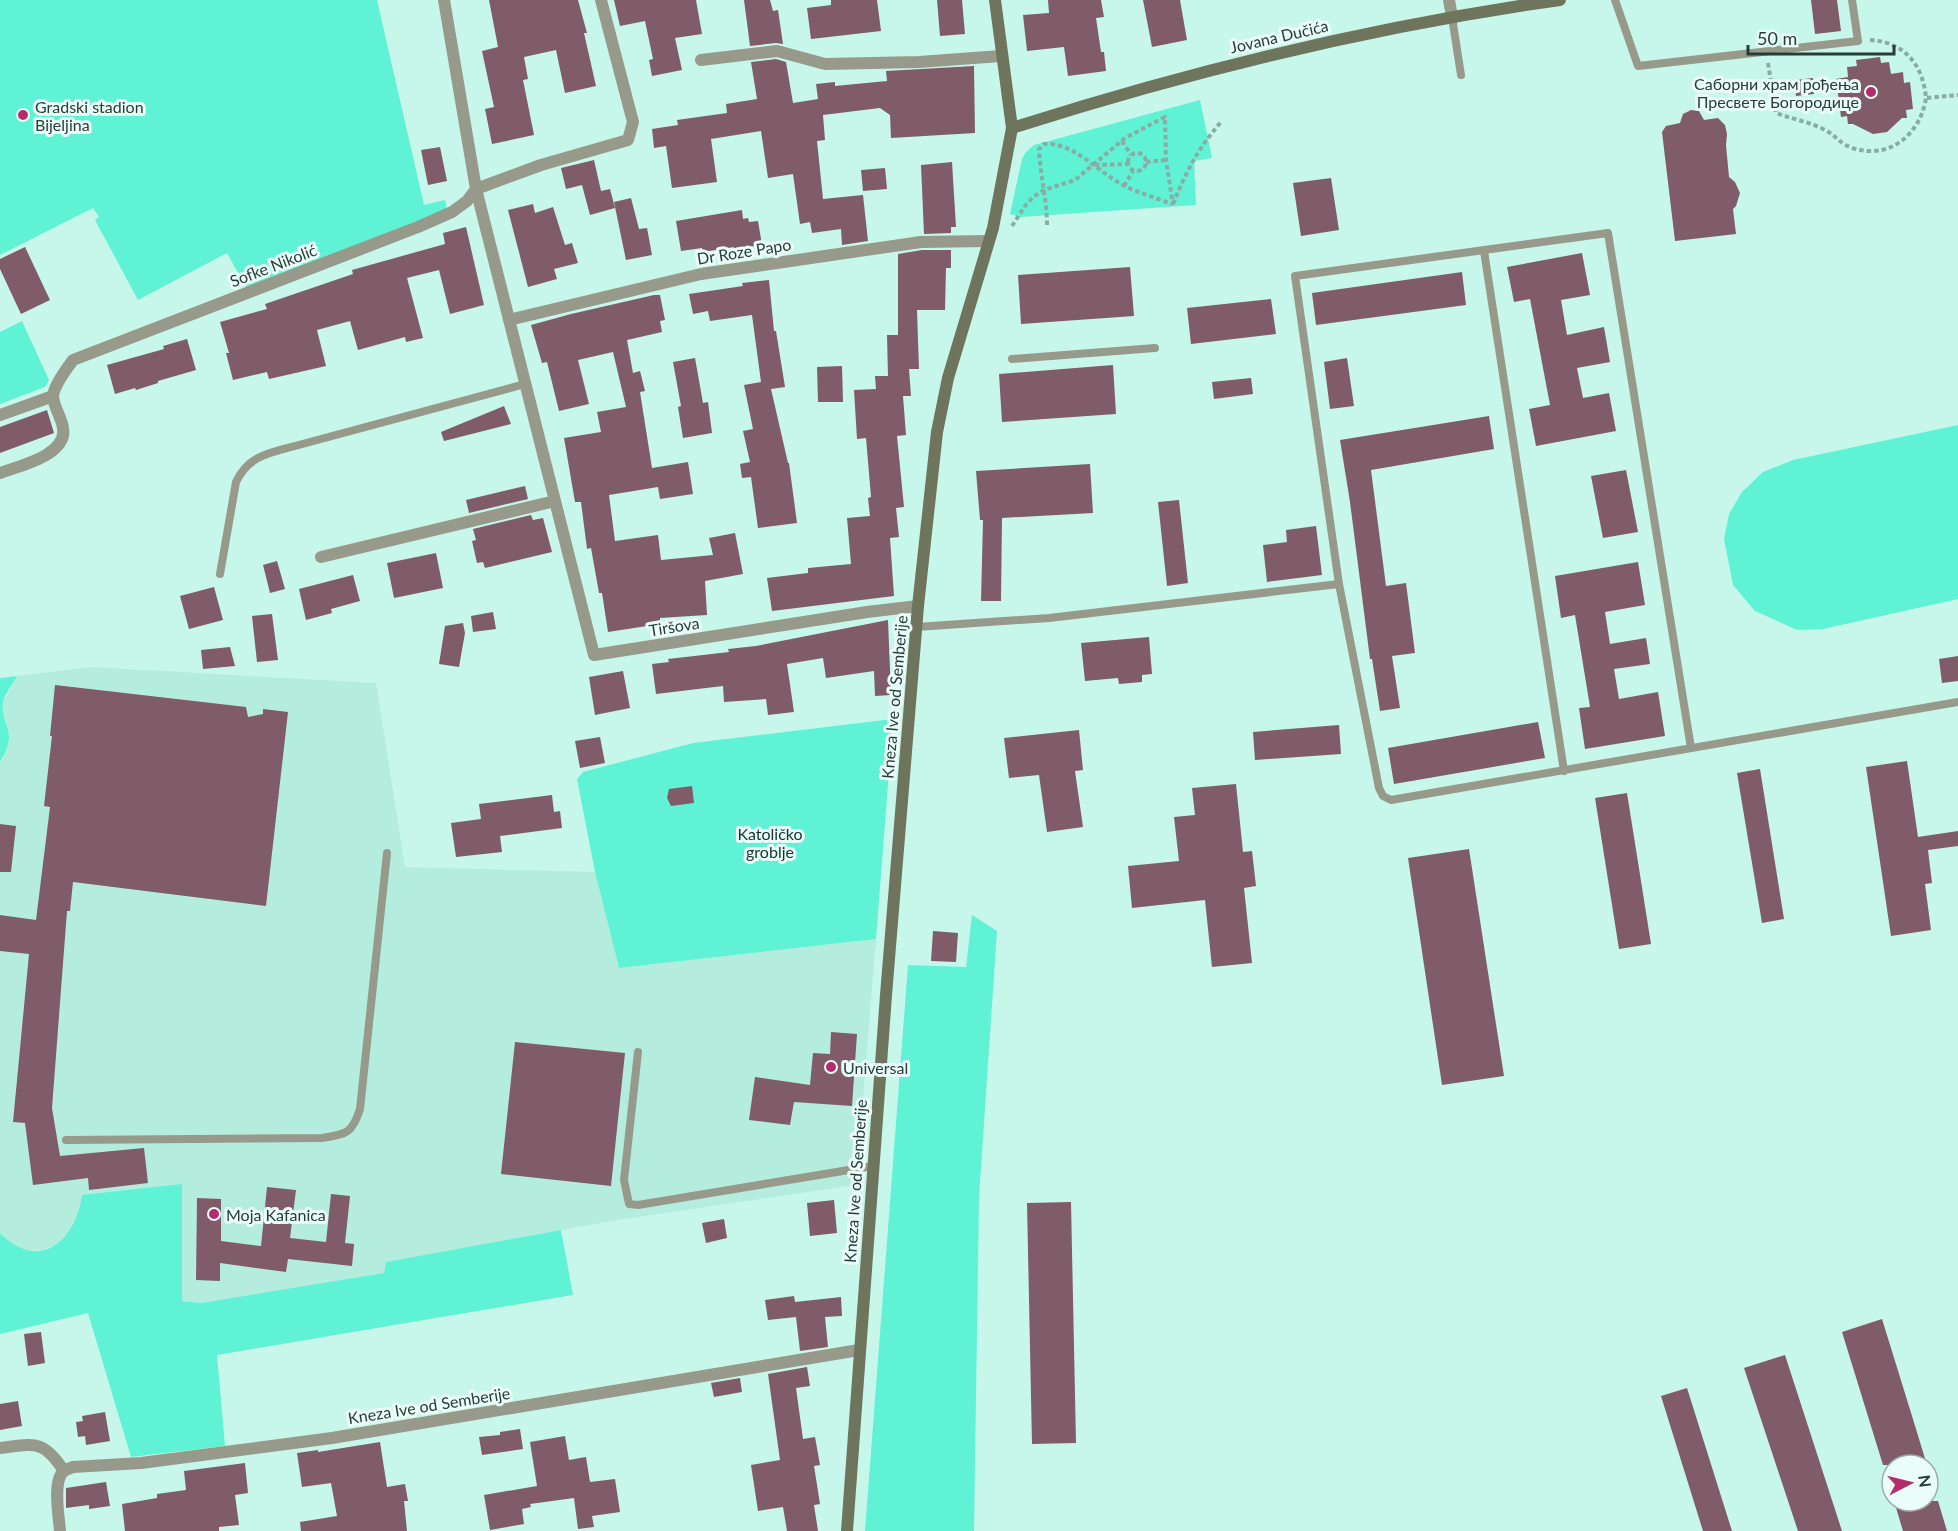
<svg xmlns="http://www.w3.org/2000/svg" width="1958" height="1531" font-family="Lato,sans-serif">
	<rect width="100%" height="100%" fill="#c7f7ea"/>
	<path fill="#b4edde" d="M91,667L376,683L405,867L595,872L619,968L876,939L856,1185L617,1220L386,1262L384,1273L201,1303L181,1301L182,1184L80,1210L70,1233L58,1244L43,1250L25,1251L11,1244L0,1233V762L6,753L10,738L3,711V702L17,676Z"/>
	<path fill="#60f2d4" d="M0,0H377L424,205L445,200L447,210L247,289L227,253L138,300L95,220L99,217L93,208L0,255Z
		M1200,100L1212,158L1194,161L1196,205L1021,217L1010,214L1022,159L1026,152L1034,145Z
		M22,321L49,380L45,387L0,404V332Z
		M1958,425V599L1823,629L1797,630L1755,611L1733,585L1724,539L1729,514L1742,492L1763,472L1793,460Z
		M17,676C13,684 5,693 3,702C0,726 20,730 0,762V678Z
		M893,719L876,939L619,968L595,872L577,779L583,772L693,743Z
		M972,915L997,931L979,1197L974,1531H865L908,965L966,967Z
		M182,1184V1301L201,1303L384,1273L386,1262L561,1230L573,1295L217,1355L225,1446L131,1457L88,1313L0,1334V1233C39,1273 76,1241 82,1195Z"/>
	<path fill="#805b68" d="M489,0H578L587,33H584L596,86L565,93L556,50L524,57L528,79L523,80L534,135L492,144L485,109L494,107L482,51L498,47Z
		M614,0H696L702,34L675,38L682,70L652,76L649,60L653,59L645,21L620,26Z
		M744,0H770L773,11L778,10L783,44L776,43L750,46Z
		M831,0H877L881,31L811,39L807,8L831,5Z
		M937,0H962L965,34L940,36Z
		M1048,0H1101L1104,17L1096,18L1101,52H1104L1106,71L1068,76L1064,47L1027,51L1023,15L1049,13Z
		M1143,0H1180L1187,40L1152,47Z
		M1811,0H1837L1841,31L1815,34Z
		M1880,57L1881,63L1889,62L1891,74L1903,72L1904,83L1910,82L1913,109L1906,110L1907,118H1902L1887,132L1873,134L1853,124H1848L1847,116L1841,117L1836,79L1848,77L1847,67L1857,66L1856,60Z
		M776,59L786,62L793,103L818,99L816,84L835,82V86L887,81L886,71L974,66L975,133L891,138L890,115L880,108L823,115L825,140L817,141L823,199L863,195L868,241L842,245L841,229L812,233L810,222L800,224L793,174L768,178L761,131L711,139L717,182L672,188L666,146L654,148L652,129L678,125L677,120L727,113L726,104L757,99L751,62Z
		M1813,78L1814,94L1796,96L1795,80Z
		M1691,110L1699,111L1704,120L1718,118L1725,125L1727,134L1726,145L1729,177L1735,182L1740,193L1736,206L1733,209L1736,234L1675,241L1662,132L1666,126L1680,123L1683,114Z
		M440,147L447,181L428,185L421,150Z
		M594,160L601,191L610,189L615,208L590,215L582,185L566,189L561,168Z
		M952,162L956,227H951V233L924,234L921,165Z
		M885,168L887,189L863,191L861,170Z
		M1331,178L1339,230L1301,236L1293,183Z
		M631,198L639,229L647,228L652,255L626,260L614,202Z
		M533,204L535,213L553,207L565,245L572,243L578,263L554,269L557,279L528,287L508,210Z
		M742,210L743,219L748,218L749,222L758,221L762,245L734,249V247L703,252L702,248L681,251L676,221Z
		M466,227L484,305L450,314L439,270L407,278L423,338L406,342L405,337L358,350L350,321L317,330L326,366L269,379L267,372L233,380L226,353H229L220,322L267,309L265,304L353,274L352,270L445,244L443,233Z
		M25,247L50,300L21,314L0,269V259Z
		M922,250H951V268H946L945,310H917L919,369H909L911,396H903L906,435L897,436L904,507L896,508L899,537L890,538L894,596L772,611L767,578L808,573V568L851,564L847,518L870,516L868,498L871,497L866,438L857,439L854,390L876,389L875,376H888L887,335H898V254Z
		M1582,253L1590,295L1561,300L1567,335L1604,327L1610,362L1577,368L1583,398L1609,393L1616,431L1536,446L1529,409L1550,405L1530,299L1514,302L1507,267Z
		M1130,267L1134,316L1021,324L1018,275Z
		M1462,272L1466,305L1316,325L1312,293Z
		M769,280L774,331H776L785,387L771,389L788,463H789L797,523L758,528L751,477L742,478L740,464L750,462L743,431L753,429L744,385L761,382L752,315L710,321L708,311L693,314L689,294L743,286L742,283Z
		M654,295H660L665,320L660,321L662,332L627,340L633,373L640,371L645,391L640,392L652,468L688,462L693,494L660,499L658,487L609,495L615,541L658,535L661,560L713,555L709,538L735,533L743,574L705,581L707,615L660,618V624L608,632L602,593H599L591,548L587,549L581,502H575L564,438L601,432L597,412L626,407L613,352L578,360L589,404L559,411L547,362L542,363L531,325L571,314Z
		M1271,299L1276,334L1191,344L1187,308Z
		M187,339L196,370L158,381V383L136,390L135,388L115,394L107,365L164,349L163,346Z
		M695,358L703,403L708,402L712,433L683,438L678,407L681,406L673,362Z
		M1347,358L1354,406L1330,409L1324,362Z
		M1113,365L1116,414L1002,422L999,374Z
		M842,366L843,402H818L817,367Z
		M1251,378L1253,394L1214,399L1212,382Z
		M504,406L511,424L444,441L441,432Z
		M47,410L54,433L0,453V427Z
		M1489,416L1494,449L1371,470L1386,586L1406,583L1415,653L1392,656L1400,708L1380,711L1372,659H1370L1350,502L1340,440Z
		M1090,464L1093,513L1002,518L1001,601H981L983,520H980L976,471Z
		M1626,470L1638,532L1603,538L1591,476Z
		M525,486L528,499L469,513L466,500Z
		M1179,500L1188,583L1167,586L1158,502Z
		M531,515L533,520L543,518L552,552L485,568L483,562L477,563L472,541L476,540L473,529Z
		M1316,526L1322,575L1267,582L1263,545L1287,542L1286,530Z
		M436,553L443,588L394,598L387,563Z
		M277,561L285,589L270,593L263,565Z
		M1638,562L1645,605L1605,612L1610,644L1646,638L1650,664L1614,669L1619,699L1658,692L1665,736L1585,749L1579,708L1590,707L1575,615L1561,618L1555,576Z
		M353,575L360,601L331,609L332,613L306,620L299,589Z
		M214,587L223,620L189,629L180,596Z
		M493,612L496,629L473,632L471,616Z
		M272,614L278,660L257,662L252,616Z
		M888,620L891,695L875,696L874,671L826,678L823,658L787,664L794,712L768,715L766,699L724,702L723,686L656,694L652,664L669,662L668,659L729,652L728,649L756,646Z
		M463,623L465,633L459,667L439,664L445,626Z
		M1149,637L1152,674L1142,675V682L1119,684L1118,678L1085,681L1081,643Z
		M230,647L235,666L203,669L201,650Z
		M1958,656V681L1942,683L1939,659Z
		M623,671L630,708L595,715L589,677Z
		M55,685L246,707L248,717L263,714V709L288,712L266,906L73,882L70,911H67L52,1108L60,1156L144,1148L148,1183L89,1190L88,1178L33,1185L25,1123L13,1122L29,954L0,951V915L36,920L50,807L44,806L52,736H50Z
		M1538,722L1545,758L1394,784L1388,748Z
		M1339,725L1341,754L1255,760L1253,732Z
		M1079,730L1083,770L1075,771L1083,827L1047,832L1039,775L1009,778L1004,738Z
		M600,737L605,763L580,768L575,741Z
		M1907,761L1918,837L1958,831V846L1928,850L1932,883L1925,884L1931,930L1891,936L1866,767Z
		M1760,769L1784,919L1762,923L1737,773Z
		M1236,784L1243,852L1252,851L1256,886L1244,888L1252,963L1212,967L1205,900L1132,908L1128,866L1179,861L1174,817L1195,815L1192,788Z
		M692,786L694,803L671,806L667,798L669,789Z
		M1627,793L1651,944L1619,949L1595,798Z
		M552,795L554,812L560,811L562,828L500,836L502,852L456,857L451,823L481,819L479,804Z
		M0,824L16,826L11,872H0Z
		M1469,849L1504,1076L1442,1085L1408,858Z
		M933,931L958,933L956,962L931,961Z
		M831,1032L857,1034L852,1106L794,1102L790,1125L749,1120L755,1077L810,1085L813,1053L830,1054Z
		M515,1042L625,1053L611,1186L501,1174Z
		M267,1187L296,1190L290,1238L326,1242L331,1194L350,1196L345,1243L354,1244L352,1266L288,1259L286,1272L220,1263V1281L196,1280L197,1198L221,1199V1241L261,1246Z
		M834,1200L837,1233L810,1236L807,1203Z
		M1071,1202L1076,1443L1032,1444L1027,1203Z
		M724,1219L727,1238L706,1243L702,1223Z
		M794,1296L795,1302L841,1297L842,1316L825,1317L828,1347L800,1351L796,1317L768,1320L765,1300Z
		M1882,1319L1912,1416L1927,1465H1883L1842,1332Z
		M41,1332L45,1363L28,1366L24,1334Z
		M1785,1355L1842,1531H1798L1744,1368Z
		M807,1367L810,1386L796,1388L803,1439L815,1437L820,1465L814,1466L820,1504L814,1505L818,1531H787L783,1507L758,1511L751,1465L780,1460L768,1374Z
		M740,1378L742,1392L714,1397L711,1383Z
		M1687,1388L1732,1531H1703L1661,1396Z
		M18,1401L22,1426L0,1430V1404Z
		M105,1412L110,1441L86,1445L85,1436L78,1437L76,1422L83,1421L82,1416Z
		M520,1429L523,1449L482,1455L479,1437L500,1435V1432Z
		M565,1436L569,1460L586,1457L590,1482L615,1479L620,1512L592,1516L594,1527L578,1529L574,1498L530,1504L531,1507L522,1509L524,1524L490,1530L484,1495L537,1486L530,1442Z
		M380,1442L387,1487L405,1484L408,1501H404L407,1531H301L300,1522L337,1516L331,1483L302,1487L297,1453L318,1450V1452Z
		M245,1463L248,1493L235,1495L239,1525L219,1527V1531H125L122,1504L157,1498V1494L186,1490L184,1471Z
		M106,1482L110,1506L89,1509V1505L66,1508V1488Z
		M1894,1501H1938L1947,1531H1903Z"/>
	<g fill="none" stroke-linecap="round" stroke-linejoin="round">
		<path stroke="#89ada4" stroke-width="4" stroke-dasharray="4.5 3" stroke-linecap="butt" d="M1870,40C1905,42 1923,65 1926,98L1958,95
			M1768,63L1776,113C1792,119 1810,122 1825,130C1837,136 1840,145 1856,149C1892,159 1921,132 1926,98
			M1122,141L1131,155
			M1128 162a9 9 0 1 1 18 0a9 9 0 1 1-18 0Z
			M1146,162L1166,160
			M1095,165L1128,164
			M1124,186L1133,171
			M1173,204C1187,170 1197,150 1221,122
			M1047,225C1047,199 1040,175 1039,149L1044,144C1074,142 1098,172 1123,185C1138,193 1156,198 1172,204
			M1012,226L1025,206L1033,197L1044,190L1075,180L1125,138L1165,117L1166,160L1173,205"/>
		<path stroke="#979a8a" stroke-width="8" d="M1615,0L1638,66L1858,41L1852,0
			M1452,17L1461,75
			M1484,251L1564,771
			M1012,359L1155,348
			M220,574L236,482C248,456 269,453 295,446L525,384
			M1339,584L1295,276L1608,233L1691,748
			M917,627L1049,618L1339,584L1379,788L1383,796L1391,800L1958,702
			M638,1052L624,1180L629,1204L638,1205L873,1166
			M66,1140L322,1138C346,1134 352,1134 360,1109L387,853"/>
		<path stroke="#979a8a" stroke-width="12" d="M444,0L476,189L594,655L867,612L918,606
			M1449,0L1452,17
			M701,60L777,51L825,64L919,62L1001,56
			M509,320L701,274L921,242L988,241
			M0,415L53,396
			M0,473C19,466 68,455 63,428C62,418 53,406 53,396C54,385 67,368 73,360L418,227L452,212L467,201L476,189L541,165L628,140L633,122L601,0
			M321,557L555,501
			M0,1448C35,1444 43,1439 64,1471
			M60,1531C59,1517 52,1480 64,1471C67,1469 70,1468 73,1467L141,1463L332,1438L859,1350"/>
		<path stroke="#6f745d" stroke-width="12" d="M1012,128C1191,71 1374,26 1560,0
			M847,1531L886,995L918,606L937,432L948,378L993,228L1012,128L995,0"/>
	</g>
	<g fill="#b52c6c" stroke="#ebfdf8" stroke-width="2">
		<circle cx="1871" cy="92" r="6"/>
		<circle cx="23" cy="115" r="6"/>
		<circle cx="831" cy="1067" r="6"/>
		<circle cx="214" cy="1214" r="6"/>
	</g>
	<g text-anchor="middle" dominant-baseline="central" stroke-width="6" stroke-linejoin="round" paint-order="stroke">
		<g font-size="16" fill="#283b36" stroke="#ebfdf8">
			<text transform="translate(1279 36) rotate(-13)">Jovana Dučića</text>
			<text transform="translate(744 251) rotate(-9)">Dr Roze Papo</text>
			<text transform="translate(273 265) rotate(-21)">Sofke Nikolić</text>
			<text transform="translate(674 626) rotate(-9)">Tiršova</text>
			<text transform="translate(894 697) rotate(-85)">Kneza Ive od Semberije</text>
			<text transform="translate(855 1181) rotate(-86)">Kneza Ive od Semberije</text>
			<text transform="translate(429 1405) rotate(-9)">Kneza Ive od Semberije</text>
		</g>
		<g font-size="16" fill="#283b36" stroke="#ebfdf8" text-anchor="start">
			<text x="1859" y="83" text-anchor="end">Саборни храм рођења<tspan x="1859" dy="18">Пресвете Богородице</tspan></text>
			<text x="35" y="106">Gradski stadion<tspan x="35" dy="18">Bijeljina</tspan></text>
			<text x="843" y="1067">Universal</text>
			<text x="226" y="1214">Moja Kafanica</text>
		</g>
		<g font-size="16" fill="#14342d" stroke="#ebfdf8">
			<text x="770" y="833">Katoličko<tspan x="770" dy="18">groblje</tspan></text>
		</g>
	</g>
	<g transform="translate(1910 1483) rotate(83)"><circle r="28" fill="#ebfdf8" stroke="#9dafaa" stroke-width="1.5"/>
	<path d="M0-4.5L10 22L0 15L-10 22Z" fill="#b52c6c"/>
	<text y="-9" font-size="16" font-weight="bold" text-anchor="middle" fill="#283b36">N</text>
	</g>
	<path d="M1748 45v9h146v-9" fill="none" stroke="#283b36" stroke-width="3"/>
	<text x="1757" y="45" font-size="18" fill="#283b36" stroke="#ebfdf8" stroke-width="4.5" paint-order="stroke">50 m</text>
</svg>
